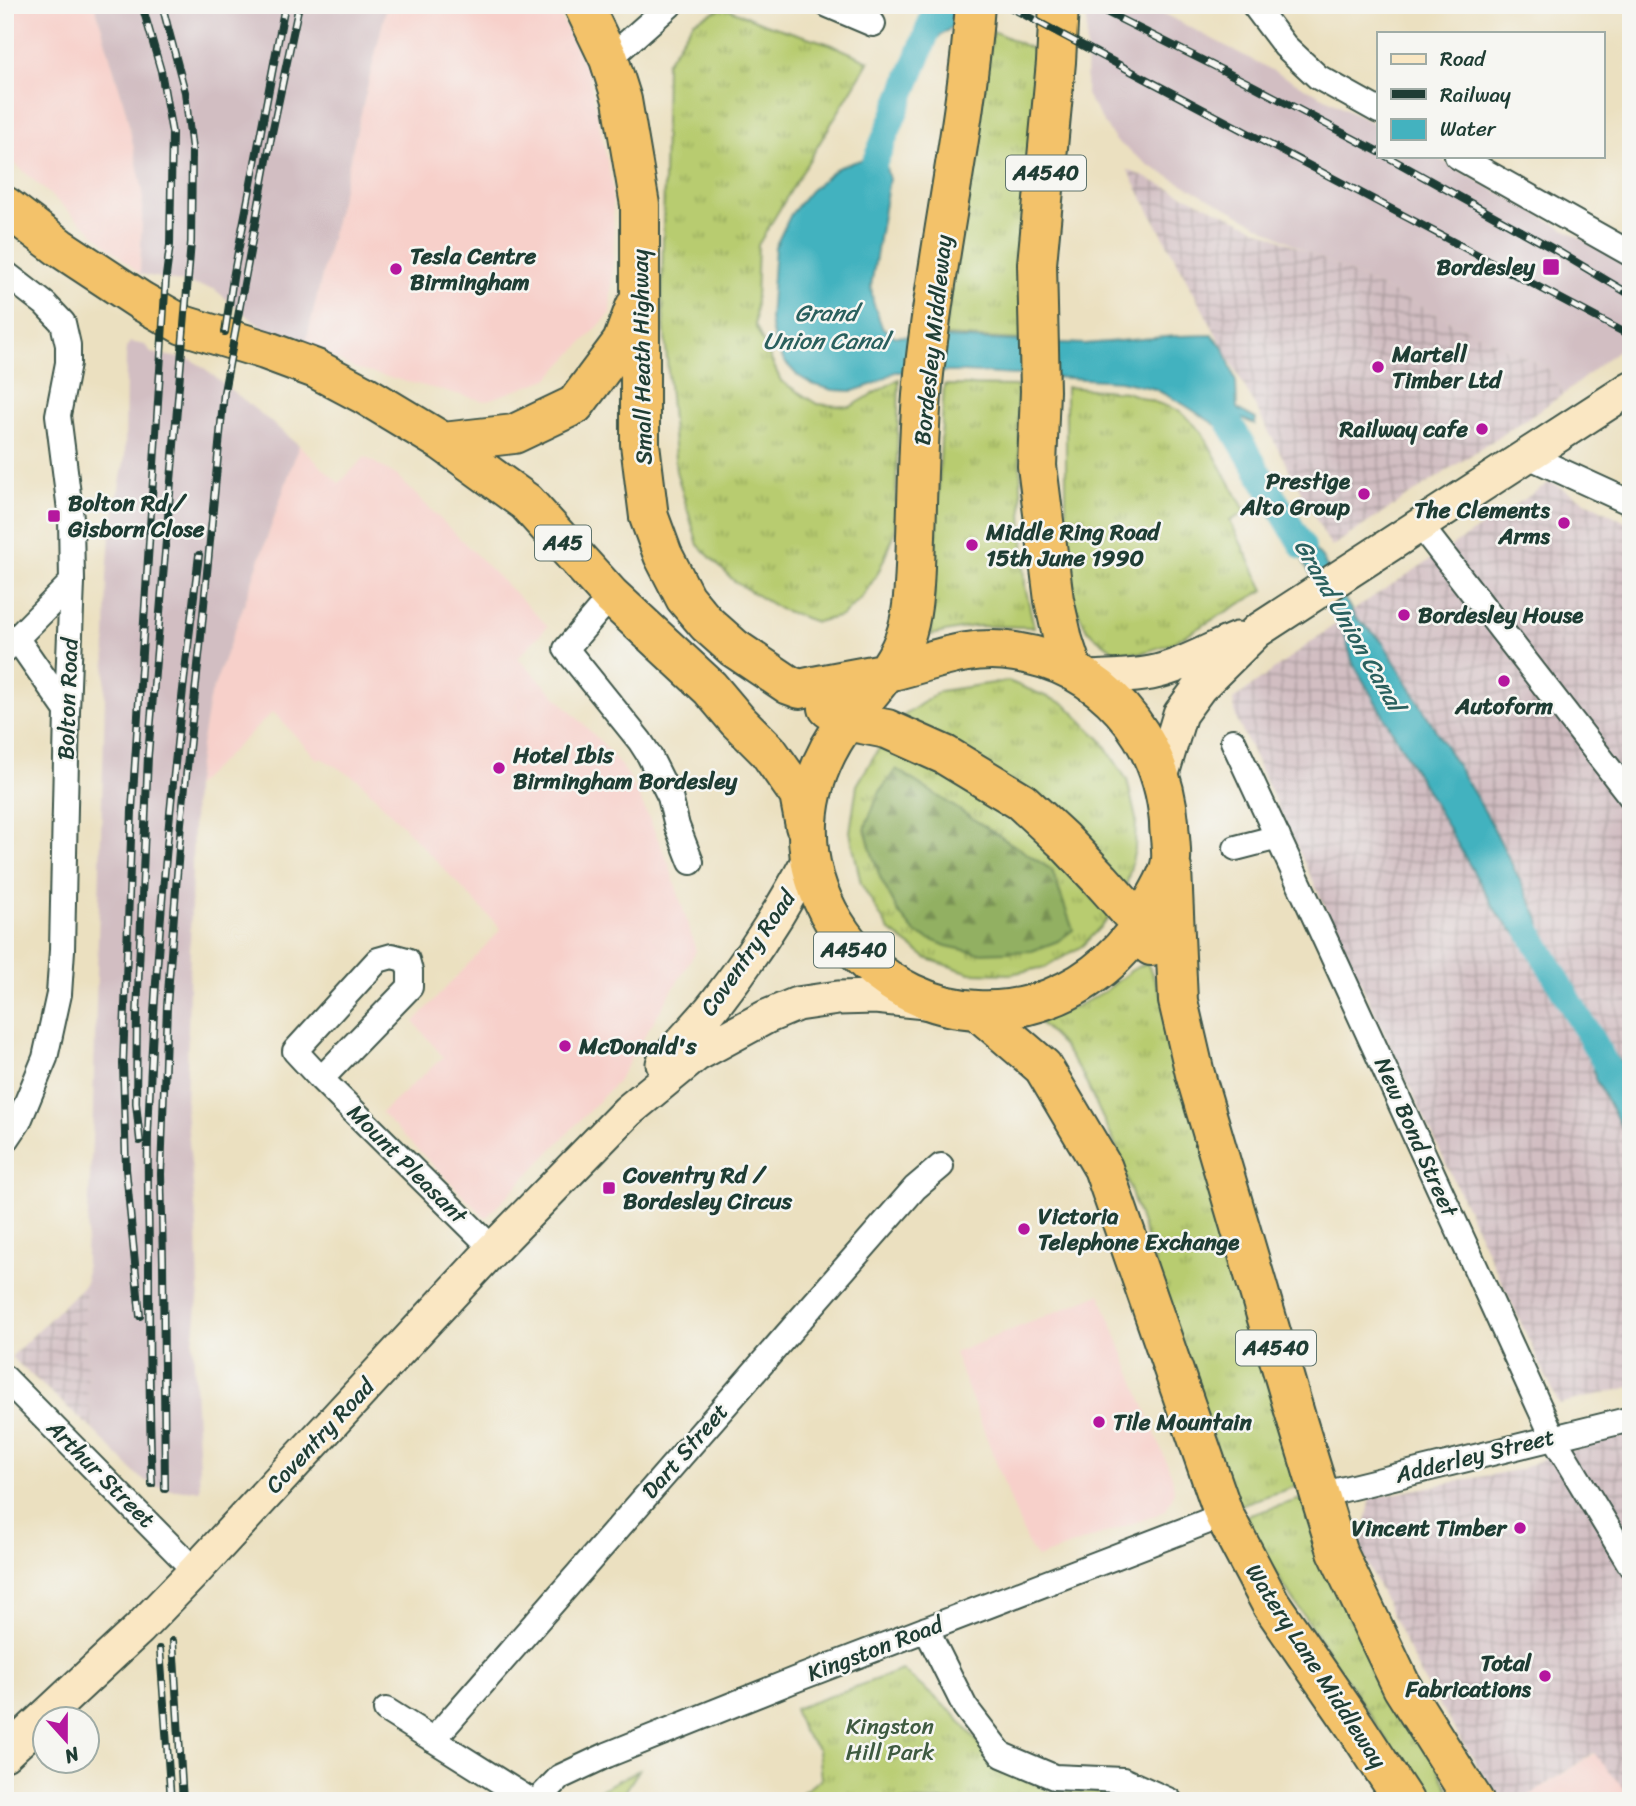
<svg xmlns="http://www.w3.org/2000/svg" width="1636" height="1806" font-family="Sriracha,sans-serif">
	<defs>
		<pattern id="industrial-grid" width="8" height="8" patternUnits="userSpaceOnUse" patternTransform="scale(1.75)"><rect width="8" height="8" fill="#d2bec2"/><path d="M0 4h8M4 0v8" fill="none" stroke="#aa9c9e"/></pattern>
		<pattern id="grass-tufts" width="24" height="20" patternUnits="userSpaceOnUse" patternTransform="scale(1.75)"><rect width="24" height="20" fill="#b8cc70"/><path d="M3 7l-1-3M5 7V3M7 7l1-3M15 17l-1-3M17 17v-4M19 17l1-3" fill="none" stroke="#95a75d"/></pattern>
		<pattern id="forest-firs" width="22" height="20" patternUnits="userSpaceOnUse" patternTransform="scale(1.75)"><rect width="22" height="20" fill="#92b062"/><path d="M5 1l3.5 6h-7zM16 11l3.5 6h-7z" fill="#779052"/></pattern>
	</defs>
	<rect width="100%" height="100%" fill="#f6f6f2"/>
	<filter id="ink" filterUnits="userSpaceOnUse"><feTurbulence type="fractalNoise" baseFrequency=".0143" numOctaves="2"/><feDisplacementMap in="SourceGraphic" scale="14" xChannelSelector="R" yChannelSelector="G"/><feConvolveMatrix kernelMatrix="1 2 1 2 8 2 1 2 1" color-interpolation-filters="sRGB"/></filter>
	<filter id="wash" filterUnits="userSpaceOnUse"><feTurbulence type="fractalNoise" baseFrequency=".00686" numOctaves="4" result="noise"/><feDisplacementMap in="SourceGraphic" scale="28" xChannelSelector="R" yChannelSelector="G"/><feGaussianBlur stdDeviation="1.57" result="paint"/><feColorMatrix in="noise" values="0 0 0 0 0 0 0 0 0 0 0 0 0 0 0 0 0 1.4 0 .05"/><feComposite in="paint" operator="in"/></filter>
	<g filter="url(#wash)">
		<rect width="100%" height="100%" fill="#ebe0c0"/>
		<path fill="#f7d0ca" d="M5,5H95L126,111L143,192L140,274L5,155Z
			M387,5H555L588,72L612,183L614,240L610,314L548,379L485,401L359,370L305,346Z
			M299,445L339,483L365,457L396,475L548,626L518,658L605,746L628,775L639,796L669,864L696,951L617,1082L486,1218L381,1113L443,1057L414,1022L501,929L359,780L321,758L318,760L273,712L194,787L209,700L246,599Z
			M1100,1294L1172,1476L1174,1489L1172,1499L1165,1510L1156,1515L1037,1558L1027,1543L954,1353Z
			M1603,1748L1631,1801H1520Z"/>
		<path fill="url(#industrial-grid)" d="M1127,169L1306,251L1548,368L1564,394L1331,547Z
			M1550,482L1631,525V1387L1559,1404L1236,718L1233,700L1365,602Z
			M86,1283L85,1327L92,1429L11,1357Z
			M1631,1434V1797L1594,1753L1520,1801H1500L1422,1678L1360,1549L1371,1498L1521,1469L1544,1458Z"/>
		<path fill="#d2bec2" d="M95,5H387L305,346L266,331L214,289L140,274L143,192L126,111Z
			M1087,5H1147L1379,126V156H1434L1631,266V339L1564,394L1548,368L1306,251L1148,165L1115,140L1086,95Z
			M130,342L145,345L151,353L192,360L203,367L299,445L246,599L209,700L194,787L186,1109L197,1228L199,1291L193,1342L200,1490H172L158,1487L140,1478L92,1429L85,1327L86,1252L92,1141L105,697L107,575L110,536L125,457L126,348Z"/>
		<path fill="url(#grass-tufts)" stroke="#6c8452" stroke-width="2" d="M724,7L765,24L830,44L869,61L758,245L755,325L781,381L817,404L850,407L899,379L895,533L878,573L862,597L842,616L816,622L780,609L735,582L698,545L676,471L662,298L666,63L694,21Z
			M993,31L1039,52L1021,340L944,336Z
			M944,385L1017,386L1025,586L1034,627L974,626L931,635Z
			M1066,387L1126,392L1180,411L1202,432L1246,512L1230,521L1264,590L1170,644L1141,653L1114,651L1087,630L1073,601L1066,547Z
			M1008,681L1065,704L1101,740L1127,780L1136,819L1135,849L1126,887L899,719L940,691Z
			M880,746L977,791L1032,832L1110,917L1082,946L1046,967L1010,974L970,973L928,959L889,930L861,884L850,832L857,785Z
			M1147,963L1168,1008L1303,1484L1236,1506L1115,1144L1082,1074L1063,1046L1038,1021C1062,1013 1084,1004 1105,991C1119,981 1130,968 1147,963Z
			M1308,1497L1454,1801H1427L1271,1566L1243,1517Z
			M902,1670L954,1714L998,1766L1053,1792L1119,1791L1140,1801H790L821,1779L818,1750L802,1730L794,1709Z
			M639,1770L619,1801H582L595,1792Z"/>
		<path fill="url(#forest-firs)" stroke="#58764b" stroke-width="2" d="M896,769L1052,870L1073,930L1058,941L1032,951L978,953L946,946L915,933L898,912L880,877L870,847L865,827L879,793Z"/>
		<path fill="#43b2bf" stroke="#31787a" stroke-width="2" d="M924,5H960L952,27L936,39L918,57V25Z
			M885,139L884,160L889,179L871,286L873,302L882,327L894,336L1085,344L1176,336L1212,335L1224,348L1236,382L1237,409L1256,419L1255,424L1238,417L1241,441L1183,404L1155,389L1120,381L965,372H895L874,384L853,391L833,390L812,384L797,375L784,361L774,342L770,320L775,247L791,214L810,191L837,168L872,156Z
			M1285,517L1322,558L1355,617L1378,637L1384,644L1488,817L1540,920L1545,958L1515,933L1499,916L1353,663L1340,620L1305,565Z
			M1589,1034L1620,1061L1631,1064V1144L1595,1079Z"/>
		<g fill="none" stroke-linecap="round" stroke-linejoin="round">
			<path stroke="#43b2bf" stroke-width="26" d="M871,171L918,57L937,5
				M1223,412L1303,547
				M1527,927L1631,1108"/>
		</g>
	</g>
	<g filter="url(#ink)">
		<g fill="none" stroke-linecap="round" stroke-linejoin="round">
			<g stroke="#3e5549" stroke-width="28">
				<path id="minor" d="M828,5L873,24
					M1254,5L1285,46L1318,77L1379,111
					M609,59L670,5
					M1457,156L1631,254
					M5,273L45,304L63,323L68,345V363L58,415L71,518L72,582L67,711L62,950L59,994L45,1058L19,1121L5,1142
					M1526,455L1631,503
					M1420,525L1631,797
					M611,596L566,649L640,741L649,755L670,797L677,826L691,862
					M17,639L67,711
					M5,650L72,582
					M1233,741L1331,952L1553,1437L1631,1566
					M1236,848L1278,837
					M321,1079L410,987V971L407,960L392,956L378,960L295,1051L321,1079L493,1249
					M5,1378L195,1571
					M1320,1495L1631,1419
					M926,1629L965,1707L1002,1755L1054,1777L1123,1780L1170,1801
					M386,1710L531,1801
					M433,1740L915,1188L941,1166
					M537,1801L560,1777L607,1755L794,1680L1224,1515"/>
			</g>
			<g stroke="#3e5549" stroke-width="37">
				<path id="secondary" d="M1086,678C1107,677 1129,677 1151,673C1181,667 1209,650 1237,639
					M1161,777L1180,714L1200,687L1257,631L1631,388
					M663,1064C679,1043 700,1024 716,1003C752,957 783,909 810,857
					M5,1754L139,1629L195,1571L493,1249L628,1111L696,1055L766,1017L797,1004L838,998L875,997L925,1002"/>
			</g>
			<g stroke="#3e5549" stroke-width="42">
				<path id="trunk" d="M583,5L609,59L622,100L640,205V444L649,517L663,555L685,598L707,624L734,648L789,685L800,689C828,683 856,678 884,673C929,663 967,644 1015,652C1102,665 1162,736 1169,822C1169,834 1172,848 1171,860C1170,875 1158,891 1152,904C1109,993 1002,1037 911,993C847,961 805,894 808,823C810,784 826,748 849,718C871,690 897,666 907,631C915,604 915,565 916,536C918,483 918,428 924,374C937,251 966,129 975,5
					M1059,5L1056,62L1037,264L1040,391L1037,466L1054,600L1063,640L1073,671
					M5,206L59,247L141,301L183,325L265,350L316,369L365,395L443,442L526,502L611,596L710,688L737,720L768,751L799,795L805,826
					M443,442L514,434L575,405L622,342L635,307
					M828,708L846,721L887,729L945,755L1021,801L1063,840L1101,880L1142,926L1151,946
					M1172,869L1178,1001L1195,1074L1298,1424L1337,1551L1402,1687L1474,1801
					M977,1010L1043,1067L1103,1168L1224,1515L1271,1604L1355,1726L1404,1801"/>
			</g>
			<use href="#minor" stroke="#fff" stroke-width="24"/>
			<use href="#secondary" stroke="#fae7c3" stroke-width="33"/>
			<use href="#trunk" stroke="#f3c26a" stroke-width="38"/>
			<g stroke="#1f3d34" stroke-width="8">
				<path id="rail" d="M1006,5L1631,336
					M1092,5L1252,85L1379,152
					M1386,156L1559,252L1631,295
					M225,332L233,278L285,5
					M140,1141L136,1103L137,1014L148,756L191,242L192,150L185,92L162,5
					M140,1316L126,1169L123,1064L132,810L166,276L170,245L172,133L161,71L142,5
					M152,1484C149,1410 149,1336 149,1262C149,1219 147,1177 148,1135C155,940 175,747 199,555
					M165,1489L163,1261L161,1174L167,1006L181,823L200,647L224,392L272,133L299,5
					M173,1641L183,1801
					M160,1649L171,1801"/>
			</g>
			<use href="#rail" stroke="#f6f6f2" stroke-width="5" stroke-dasharray="16" stroke-linecap="butt"/>
		</g>
	</g>
	<g fill="#b5179e" stroke="#f6f6f2" stroke-width="2.5">
		<rect x="1542" y="258" width="18" height="18" rx="3.5"/>
		<circle cx="396" cy="269" r="7"/>
		<circle cx="1378" cy="367" r="7"/>
		<circle cx="1482" cy="429" r="7"/>
		<circle cx="1364" cy="494" r="7"/>
		<rect x="47" y="509" width="14" height="14" rx="3.5"/>
		<circle cx="1564" cy="523" r="7"/>
		<circle cx="972" cy="545" r="7"/>
		<circle cx="1404" cy="615" r="7"/>
		<circle cx="1504" cy="681" r="7"/>
		<circle cx="499" cy="768" r="7"/>
		<circle cx="565" cy="1046" r="7"/>
		<rect x="602" y="1181" width="14" height="14" rx="3.5"/>
		<circle cx="1024" cy="1229" r="7"/>
		<circle cx="1099" cy="1422" r="7"/>
		<circle cx="1520" cy="1528" r="7"/>
		<circle cx="1545" cy="1676" r="7"/>
	</g>
	<g text-anchor="middle" dominant-baseline="central" stroke-width="5" stroke-linejoin="round" paint-order="stroke">
		<g fill="#f6f6f2" stroke="#60746d" stroke-width="2">
			<rect x="1006" y="155.5" width="80" height="35" rx="5"/>
			<rect x="535" y="525.5" width="56" height="35" rx="5"/>
			<rect x="814" y="932.5" width="80" height="35" rx="5"/>
			<rect x="1236" y="1330.5" width="80" height="35" rx="5"/>
		</g>
		<g font-size="21" font-weight="bold" fill="#1f3d34">
			<text x="1046" y="173">A4540</text>
			<text x="563" y="543">A45</text>
			<text x="854" y="950">A4540</text>
			<text x="1276" y="1348">A4540</text>
		</g>
		<g font-size="23" font-weight="bold" fill="#1f3d34" stroke="#f6f6f2" text-anchor="start">
			<text x="410" y="256">Tesla Centre<tspan x="410" dy="26">Birmingham</tspan></text>
			<text x="1535" y="267" text-anchor="end">Bordesley</text>
			<text x="1392" y="354">Martell<tspan x="1392" dy="26">Timber Ltd</tspan></text>
			<text x="1468" y="429" text-anchor="end">Railway cafe</text>
			<text x="1350" y="481" text-anchor="end">Prestige<tspan x="1350" dy="26">Alto Group</tspan></text>
			<text x="68" y="503">Bolton Rd /<tspan x="68" dy="26">Gisborn Close</tspan></text>
			<text x="1550" y="510" text-anchor="end">The Clements<tspan x="1550" dy="26">Arms</tspan></text>
			<text x="986" y="532">Middle Ring Road<tspan x="986" dy="26">15th June 1990</tspan></text>
			<text x="1418" y="615">Bordesley House</text>
			<text x="1504" y="706" text-anchor="middle">Autoform</text>
			<text x="513" y="755">Hotel Ibis<tspan x="513" dy="26">Birmingham Bordesley</tspan></text>
			<text x="579" y="1046">McDonald's</text>
			<text x="623" y="1175">Coventry Rd /<tspan x="623" dy="26">Bordesley Circus</tspan></text>
			<text x="1038" y="1216">Victoria<tspan x="1038" dy="26">Telephone Exchange</tspan></text>
			<text x="1113" y="1422">Tile Mountain</text>
			<text x="1506" y="1528" text-anchor="end">Vincent Timber</text>
			<text x="1531" y="1663" text-anchor="end">Total<tspan x="1531" dy="26">Fabrications</tspan></text>
		</g>
		<g font-size="23" fill="#1f3d34" stroke="#f6f6f2">
			<text transform="translate(933 340) rotate(-84)">Bordesley Middleway</text>
			<text transform="translate(642 357) rotate(-91)">Small Heath Highway</text>
			<text transform="translate(68 699) rotate(-88)">Bolton Road</text>
			<text transform="translate(748 953) rotate(-55)">Coventry Road</text>
			<text transform="translate(1416 1137) rotate(66)">New Bond Street</text>
			<text transform="translate(407 1164) rotate(45)">Mount Pleasant</text>
			<text transform="translate(320 1436) rotate(-47)">Coventry Road</text>
			<text transform="translate(685 1451) rotate(-49)">Dart Street</text>
			<text transform="translate(1475 1456) rotate(-14)">Adderley Street</text>
			<text transform="translate(101 1474) rotate(45)">Arthur Street</text>
			<text transform="translate(875 1649) rotate(-21)">Kingston Road</text>
			<text transform="translate(1316 1666) rotate(57)">Watery Lane Middleway</text>
		</g>
		<g font-size="23" fill="#3e5a40" stroke="#f6f6f2">
			<text x="890" y="1726">Kingston<tspan x="890" dy="26">Hill Park</tspan></text>
		</g>
		<g font-size="24" font-style="italic" fill="#2a605e" stroke="#f6f6f2">
			<text x="826" y="313">Grand<tspan x="826" dy="28">Union Canal</tspan></text>
			<text transform="translate(1349 625) rotate(60)">Grand Union Canal</text>
		</g>
	</g>
	<rect width="1636" height="1806" fill="none" stroke="#f6f6f2" stroke-width="28"/>
	<rect x="1377" y="32" width="228" height="126" fill="#f6f6f2" stroke="#a0aca6" stroke-width="2"/>
	<rect x="1391" y="54" width="35" height="10" fill="#fae7c3" stroke="#a0aca6" stroke-width="2"/>
	<text x="1440" y="66" font-size="21" fill="#1f3d34">Road</text>
	<rect x="1391" y="89" width="35" height="10" fill="#1f3d34" stroke="#a0aca6" stroke-width="2"/>
	<text x="1440" y="102" font-size="21" fill="#1f3d34">Railway</text>
	<rect x="1391" y="119" width="35" height="21" fill="#43b2bf" stroke="#a0aca6" stroke-width="2"/>
	<text x="1440" y="136" font-size="21" fill="#1f3d34">Water</text>
	<g transform="translate(66 1740) rotate(159)"><circle r="33" fill="#f6f6f2" stroke="#a0aca6" stroke-width="2"/>
	<path d="M0-5L12 26L0 18L-12 26Z" fill="#b5179e"/>
	<text y="-10" font-size="19" font-weight="bold" text-anchor="middle" fill="#1f3d34">N</text>
	</g>
</svg>
